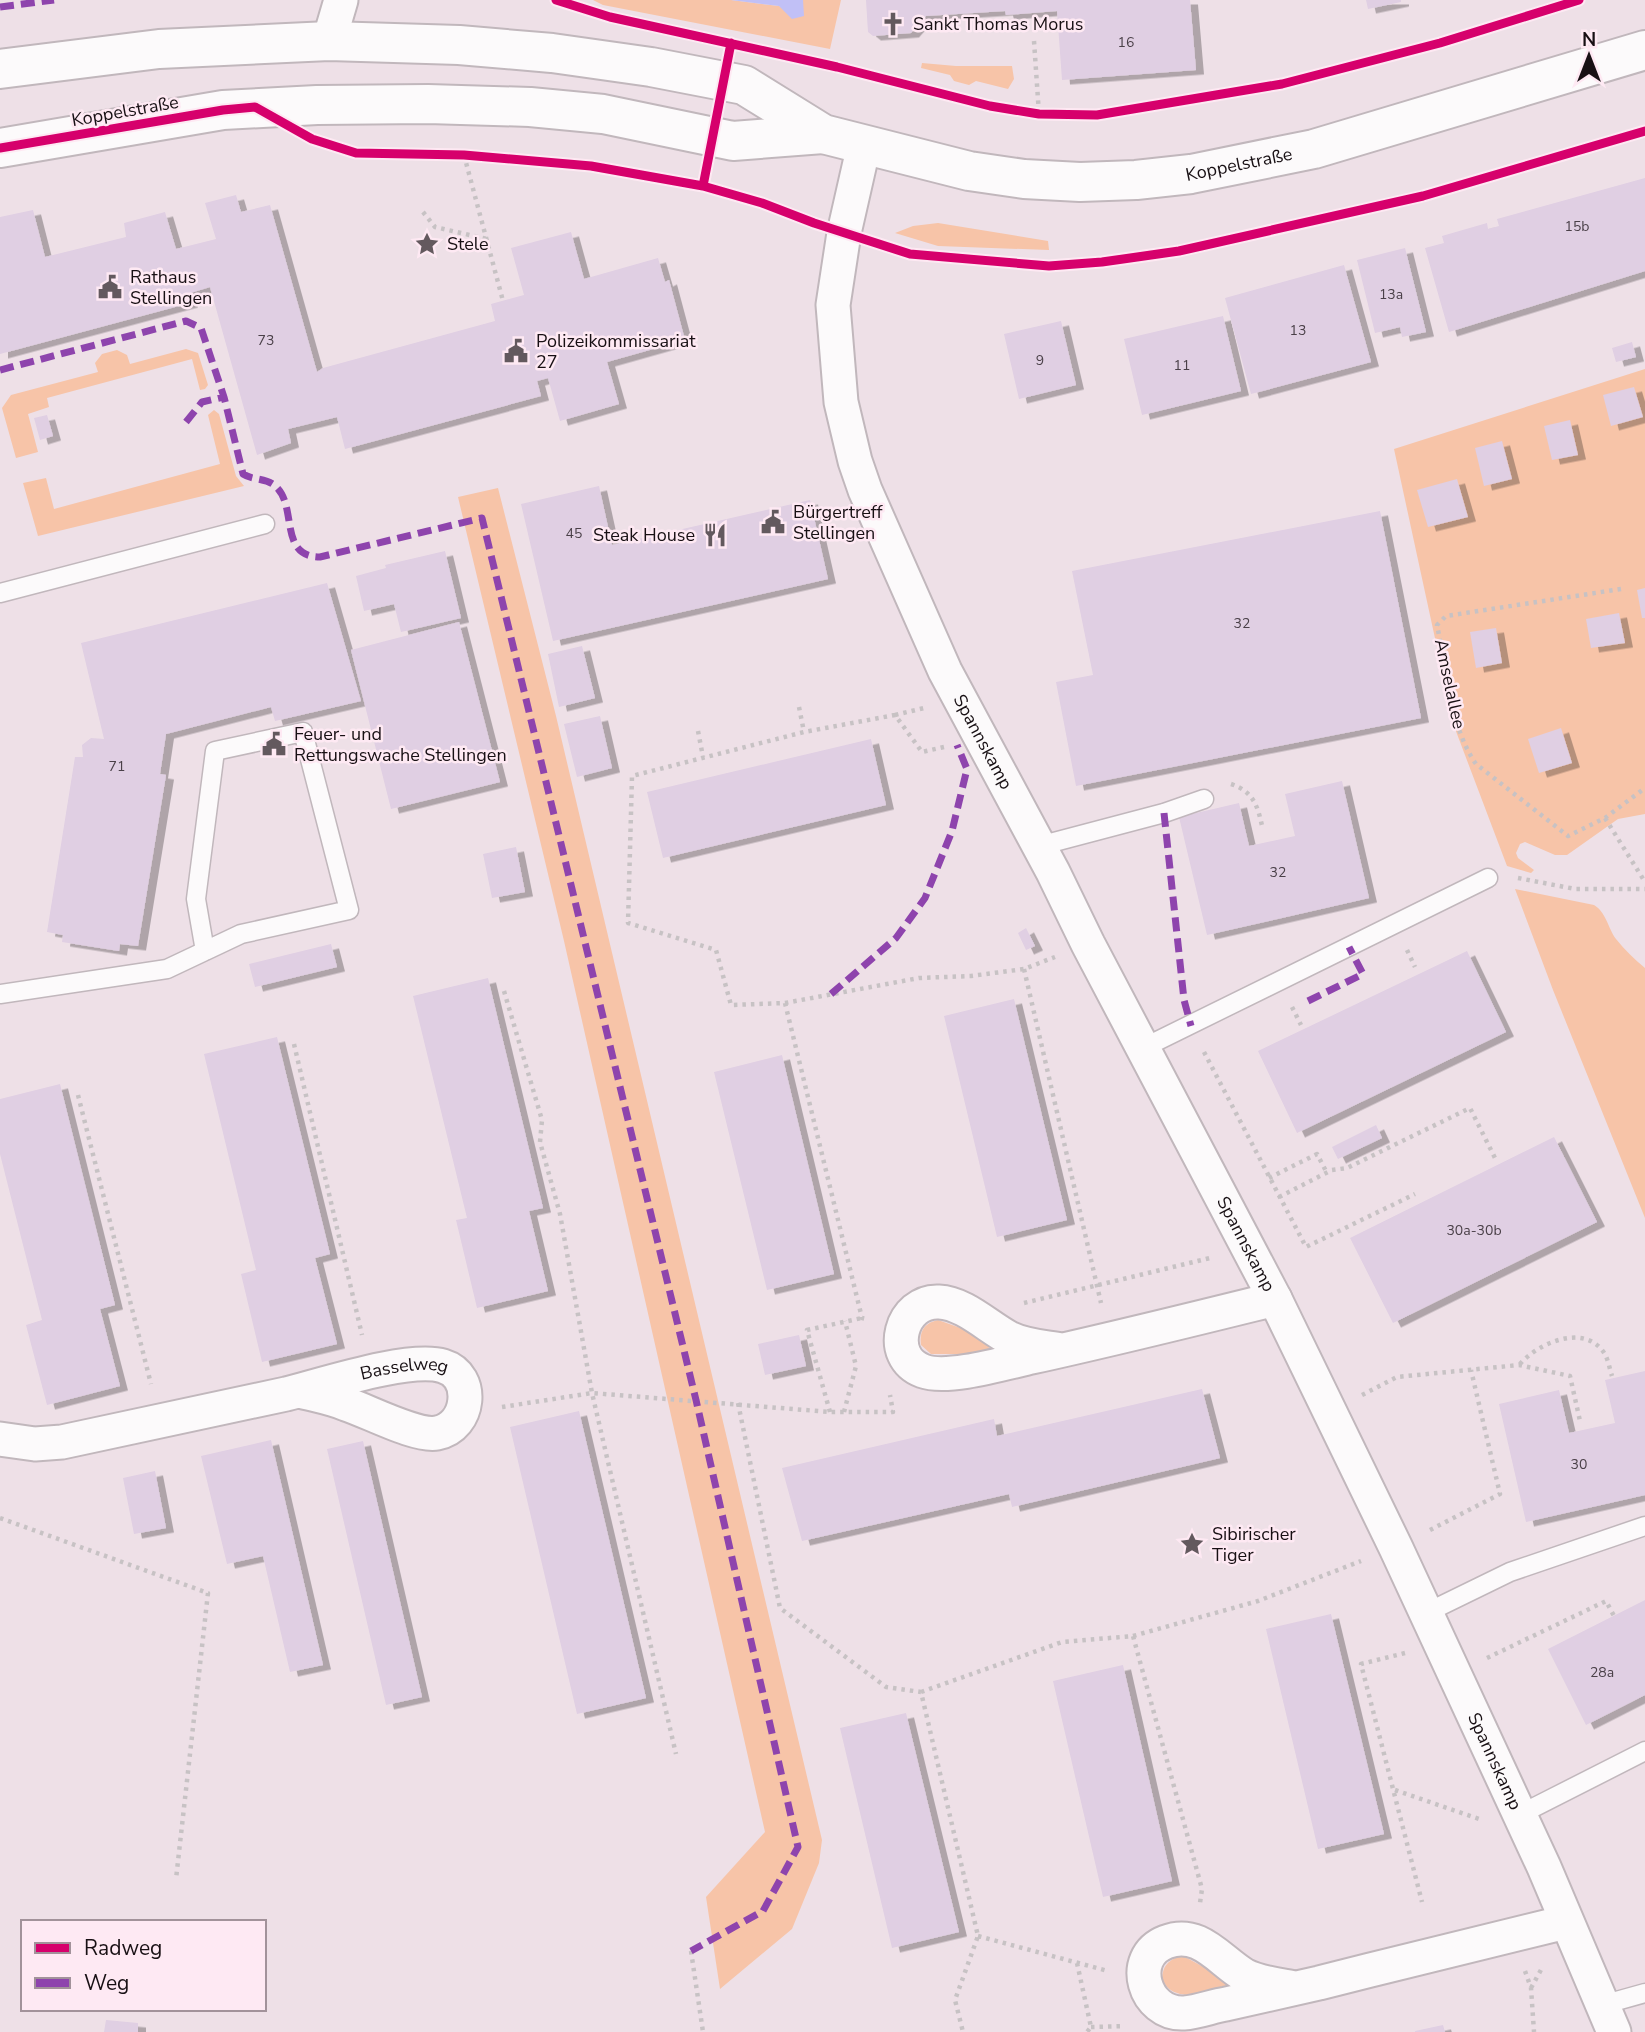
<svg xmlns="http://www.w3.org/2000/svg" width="1645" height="2032" font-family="'Nunito Sans',sans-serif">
	<defs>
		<filter id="shadow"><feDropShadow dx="8" dy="4.5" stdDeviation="0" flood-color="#0004"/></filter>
	</defs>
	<rect width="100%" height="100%" fill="#eee0e7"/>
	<path fill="#f7c4a8" d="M593,0H731L779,6L803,16V0H841L830,49L603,5Z
		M922,63L956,66H1012L1014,79L1008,89L976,81L969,85L954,81L950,75L921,68Z
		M938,223L1048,241L1049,250L938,246L895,233L913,226Z
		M186,349L198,353L208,385L205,389L200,390L192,359L47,398L49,407L28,414L38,452L16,458L2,408L11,395L98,372L95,363L102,354L117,350L127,355L130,364Z
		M1645,369V814L1618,819L1567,855H1555L1525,842L1520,844L1516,853L1518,858L1534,870L1531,873L1507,866L1454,726L1394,449Z
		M214,410L219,414L236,476L244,486L38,536L23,483L46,478L54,509L220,464L208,415Z
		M498,488L556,716L822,1840L819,1863L792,1929L720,1989L706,1897L765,1832L564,941L458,497Z
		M1515,889L1594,905C1606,912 1608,928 1616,939C1625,950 1634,959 1645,968V1218L1553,990Z
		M938,1320L983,1336L990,1343L988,1351L983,1354H931L921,1345C919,1330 925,1323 938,1320Z
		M1178,1957H1185L1226,1979V1990L1221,1993C1200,1994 1170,2002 1162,1978C1163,1967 1167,1961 1178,1957Z"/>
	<path fill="#c1c0f6" d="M731,0H803L804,16L792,19L779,6Z"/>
	<path fill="#e0cfe3" filter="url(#shadow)" d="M866,0H1190L1196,70L1062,80L1057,11L1006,15L1005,11L926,16L911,33L873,36L868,32Z
		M1366,0H1401V2L1368,9Z
		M1645,178V271L1449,332L1425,248L1444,243L1442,236L1487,223L1488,229L1499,226L1497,219Z
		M236,195L241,212L270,205L317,372L323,368L495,321L491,304L524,295L511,248L571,232L584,279L658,258L665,282L669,280L685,340L607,362L619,404L560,421L548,378L537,381L541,396L345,449L337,417L288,429L291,443L257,455L210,287L187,294L190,303L0,354V217L33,210L45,257L126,237L124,223L165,212L176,249L216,239L205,203Z
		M1405,248L1426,332L1402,337L1400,327L1375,333L1357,260Z
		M1344,265L1371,362L1251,394L1225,298Z
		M1223,316L1241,391L1142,415L1124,339Z
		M1061,321L1076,385L1019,399L1004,334Z
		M1632,342L1636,357L1616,362L1612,348Z
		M1634,387L1643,417L1611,426L1603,395Z
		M47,415L53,436L40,440L34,418Z
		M1570,420L1578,455L1552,460L1544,426Z
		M1502,441L1512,479L1484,486L1475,448Z
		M1457,479L1468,517L1428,527L1417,490Z
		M599,486L612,545L810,500L828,579L553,641L521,504Z
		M1380,511L1421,718L1076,786L1056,682L1093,675L1072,571Z
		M445,551L461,618L401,632L394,604L364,611L356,576L386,568L385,565Z
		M327,583L361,701L275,721L271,707L166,734L160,774L166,775L138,946L120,944L119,951L62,942L63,935L47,932L75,757H83L82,745L91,738L104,739L81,643Z
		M1645,588V618H1642L1637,590Z
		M1619,613L1625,643L1591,648L1586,619Z
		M459,622L500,782L391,809L351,650Z
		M1496,628L1502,663L1476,668L1470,632Z
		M582,646L595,698L559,707L548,654Z
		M600,716L612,768L577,777L564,724Z
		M1561,728L1572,763L1539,773L1528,739Z
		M871,739L886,805L663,858L647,792Z
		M1342,781L1369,898L1207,935L1179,817L1239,803L1249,846L1295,836L1285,794Z
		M516,847L525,892L492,898L483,854Z
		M1026,928L1035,946L1026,950L1018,933Z
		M331,944L337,967L255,987L249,964Z
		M1467,951L1506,1032L1297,1133L1258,1051Z
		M488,978L543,1208L529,1211L548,1291L477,1308L456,1220L467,1218L413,996Z
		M1014,999L1067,1220L997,1237L944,1016Z
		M277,1037L330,1254L315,1258L337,1344L262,1362L241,1274L256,1270L204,1054Z
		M782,1055L834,1274L767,1290L714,1072Z
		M60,1084L115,1305L100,1309L120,1386L47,1405L26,1325L42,1320L0,1154V1099Z
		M1376,1125L1382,1138L1338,1159L1332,1147Z
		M1554,1137L1597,1222L1393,1323L1350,1238Z
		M799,1335L806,1366L765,1375L758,1344Z
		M1645,1371V1495L1526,1522L1499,1404L1559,1390L1569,1433L1615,1423L1605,1380Z
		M1202,1389L1220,1458L1012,1507L1009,1494L802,1541L782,1468L994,1419L997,1436Z
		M579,1411L646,1698L577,1714L510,1427Z
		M271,1440L323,1665L290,1672L263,1556L227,1564L201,1456Z
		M363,1441L422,1697L386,1705L327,1449Z
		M155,1471L166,1528L134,1534L123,1478Z
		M1645,1600V1695L1586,1725L1548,1649Z
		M1331,1614L1384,1834L1318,1849L1266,1629Z
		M1123,1665L1172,1881L1103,1897L1053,1681Z
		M906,1713L959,1932L892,1948L840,1728Z
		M106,2020L138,2023V2032H104Z
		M1443,2025L1445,2032H1415V2031Z"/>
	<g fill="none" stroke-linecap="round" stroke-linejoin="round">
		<g stroke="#c1b7bc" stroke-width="21">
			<path id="service" d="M0,593L265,524
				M1039,846L1164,813L1204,799
				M0,994L167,969L241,934L349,910L303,732L215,751L196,899L205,951
				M1143,1048L1488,878
				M1426,1613L1510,1572L1645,1526
				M1519,1815L1645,1751
				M1602,2005L1645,1993"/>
		</g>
		<g stroke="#c1b7bc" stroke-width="37">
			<g id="minor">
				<path d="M329,41L341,0"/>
				<path id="s1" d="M864,145L844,233L833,305L841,402L855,461L865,490L945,671L1053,872L1088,944L1275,1299L1396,1548L1544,1867L1614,2032"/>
				<path d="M1061,1350C1044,1347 1025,1346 1009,1338C988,1327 964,1303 939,1302C901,1300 885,1357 923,1371C948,1380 1005,1363 1032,1357C1114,1339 1194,1319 1275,1299"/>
				<path id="s2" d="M0,1439L35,1444L62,1442L286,1394C322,1385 409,1356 443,1366C476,1376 470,1427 437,1433C416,1437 368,1411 346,1404C332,1398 315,1395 300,1391"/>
				<path d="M1295,1988C1279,1985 1259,1983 1244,1975C1219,1960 1199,1929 1166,1942C1127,1957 1144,2015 1184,2013C1198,2012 1213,2006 1226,2004C1257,1997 1288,1990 1319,1983C1401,1962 1483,1942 1566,1922"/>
			</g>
		</g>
		<g stroke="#c1b7bc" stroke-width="42">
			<g id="primary">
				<path id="s3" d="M0,69L159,49L329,41L459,45L552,53L651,67L744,85L823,134L969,171L1024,179L1080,182L1136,180L1191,174L1314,149L1645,50"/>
				<path d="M0,148L223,110L317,105L428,104L530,107L603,114L733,141L823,134"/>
			</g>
		</g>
		<path stroke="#c7c2c4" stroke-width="4.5" stroke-dasharray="3.5 5" stroke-linecap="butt" d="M1034,41L1039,114
			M464,155L503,301
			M423,212L435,227L487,239
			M1621,589L1446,616L1437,625C1446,668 1450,727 1476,764L1568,836L1605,818L1645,788
			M799,707L804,732
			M895,715L924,708
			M698,731L703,757
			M944,747L922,752L895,715L804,732L632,776L628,923L716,950L731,1005L785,1003L919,978L971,976L1024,969L1055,957
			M1231,784C1255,792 1258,808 1263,830
			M1605,818L1645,882
			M1518,878L1575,889H1645
			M1407,950L1415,967
			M1024,969L1101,1303
			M504,991L542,1120L540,1142L560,1214L592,1393L676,1754
			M785,1003L862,1318L867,1319
			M1292,1007L1301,1025
			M294,1044L362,1335
			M1204,1052L1306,1247L1415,1194
			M78,1095L151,1384
			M1269,1178L1317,1154L1327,1173
			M1279,1197L1332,1170L1347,1168L1470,1108L1495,1158
			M1024,1303L1210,1258
			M1520,1364C1537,1344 1581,1324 1602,1350C1608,1357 1609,1367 1612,1376
			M1362,1395L1397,1377L1519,1365L1570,1376L1580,1421
			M738,1403L780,1608L886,1687L921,1692L978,1936L955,2000L963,2032
			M502,1407L592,1393L830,1412H893L890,1395
			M830,1412L807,1330L862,1318
			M844,1412L856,1366L845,1321
			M0,1518L208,1593L176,1879
			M1430,1530L1500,1494L1471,1370
			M1133,1636L1258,1601L1361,1561
			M1405,1653L1361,1664L1422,1902
			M1487,1658L1606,1601L1614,1616
			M921,1692L1062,1642L1133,1636L1202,1889L1200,1903
			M1395,1790L1479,1819
			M978,1936L1108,1971
			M691,1951L703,2032
			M1077,1963L1091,2027L1087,2032
			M1525,1971L1531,1988L1534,2032
			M1531,1988L1542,1968
			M1091,2027L1125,2026"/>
		<use href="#service" stroke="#fcfafb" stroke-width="18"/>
		<use href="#minor" stroke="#fcfafb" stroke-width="33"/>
		<use href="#primary" stroke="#fcfafb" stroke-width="38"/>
		<path stroke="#8e44ad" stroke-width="7" stroke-dasharray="14 7" stroke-linecap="butt" d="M0,7L54,0
			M0,370L186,321L201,328L224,397L243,474C252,480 265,478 274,485C299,504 277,557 320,557L482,518L696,1400L798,1847L763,1911L691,1951
			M186,422L202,402L224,397
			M1164,813L1184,1000L1191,1026
			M831,994L896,938L925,898L952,831L967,769L957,745
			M1308,1001L1363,974L1349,947"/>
		<g stroke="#fee9f3" stroke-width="13">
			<path id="cycleway" d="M556,0L610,17L837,67L990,106L1039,114L1097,115L1282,84L1440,43L1579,0
				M0,148L223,110L255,107L312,139L356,153L464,155L591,166L703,186L762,203L814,223L910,254L1049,266L1102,262L1179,251L1423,196L1645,131
				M703,186L731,43"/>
		</g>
		<use href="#cycleway" stroke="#d6006c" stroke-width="9"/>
	</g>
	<defs>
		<g id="church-bare" transform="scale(1.89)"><path d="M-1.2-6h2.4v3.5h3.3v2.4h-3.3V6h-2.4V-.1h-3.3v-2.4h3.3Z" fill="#63595e" stroke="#fee9f3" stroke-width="2.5" paint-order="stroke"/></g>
		<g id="sight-bare" transform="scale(1.89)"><path d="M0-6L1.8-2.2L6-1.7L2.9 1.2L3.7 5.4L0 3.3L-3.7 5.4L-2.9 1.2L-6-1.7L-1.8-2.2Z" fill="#63595e" stroke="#fee9f3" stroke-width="2.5" paint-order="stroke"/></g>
		<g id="civic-bare" transform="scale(1.89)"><path d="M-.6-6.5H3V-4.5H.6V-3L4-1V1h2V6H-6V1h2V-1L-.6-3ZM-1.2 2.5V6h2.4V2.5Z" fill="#63595e" stroke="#fee9f3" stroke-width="2.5" paint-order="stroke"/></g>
		<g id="restaurant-bare" transform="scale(1.89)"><path d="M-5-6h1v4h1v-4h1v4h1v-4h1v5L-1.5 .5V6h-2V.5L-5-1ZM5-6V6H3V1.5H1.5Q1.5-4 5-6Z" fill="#63595e" stroke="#fee9f3" stroke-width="2.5" paint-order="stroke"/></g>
	</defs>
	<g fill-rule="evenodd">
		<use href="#church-bare" x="893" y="24"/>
		<use href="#sight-bare" x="427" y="244"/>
		<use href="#civic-bare" x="110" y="287"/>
		<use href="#civic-bare" x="516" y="351"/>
		<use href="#civic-bare" x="773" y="522"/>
		<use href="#restaurant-bare" x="715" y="535"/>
		<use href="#civic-bare" x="274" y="744"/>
		<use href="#sight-bare" x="1192" y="1544"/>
	</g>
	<g text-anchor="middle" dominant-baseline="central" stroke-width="5" stroke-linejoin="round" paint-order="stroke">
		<g font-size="14" fill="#4a4048">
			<text x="1126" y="42">16</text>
			<text x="1577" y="226">15b</text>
			<text x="1391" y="294">13a</text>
			<text x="1298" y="330">13</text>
			<text x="266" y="340">73</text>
			<text x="1040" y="360">9</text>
			<text x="1182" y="365">11</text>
			<text x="574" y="533">45</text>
			<text x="1242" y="623">32</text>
			<text x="117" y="766">71</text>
			<text x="1278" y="872">32</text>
			<text x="1474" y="1230">30a-30b</text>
			<text x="1579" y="1464">30</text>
			<text x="1602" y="1672">28a</text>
		</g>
		<g font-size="18" fill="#181014" stroke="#fee9f3" text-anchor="start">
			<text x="913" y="24">Sankt Thomas Morus</text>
			<text x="447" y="244">Stele</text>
			<text x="130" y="277">Rathaus<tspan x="130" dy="21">Stellingen</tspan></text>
			<text x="536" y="341">Polizeikommissariat<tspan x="536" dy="21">27</tspan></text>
			<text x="793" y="512">Bürgertreff<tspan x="793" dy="21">Stellingen</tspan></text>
			<text x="695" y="535" text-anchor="end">Steak House</text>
			<text x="294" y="734">Feuer- und<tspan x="294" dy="21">Rettungswache Stellingen</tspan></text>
			<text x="1212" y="1534">Sibirischer<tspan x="1212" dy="21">Tiger</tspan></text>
		</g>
		<g font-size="18" fill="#181014" stroke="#fee9f3">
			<text transform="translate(125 111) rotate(-10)">Koppelstraße</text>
			<text stroke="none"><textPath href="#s3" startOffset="1264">Koppelstraße</textPath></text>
			<text transform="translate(1450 684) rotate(78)">Amselallee</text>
			<text stroke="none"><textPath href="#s1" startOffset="630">Spannskamp</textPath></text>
			<text stroke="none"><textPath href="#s1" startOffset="1197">Spannskamp</textPath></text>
			<text stroke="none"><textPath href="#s2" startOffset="413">Basselweg</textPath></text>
			<text stroke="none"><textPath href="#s1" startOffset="1771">Spannskamp</textPath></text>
		</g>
	</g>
	<rect x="21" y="1920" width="245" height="91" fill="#fee9f3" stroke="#a2929a" stroke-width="2"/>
	<rect x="35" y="1943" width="35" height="10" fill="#d6006c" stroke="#a2929a" stroke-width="2"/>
	<text x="84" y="1955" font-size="21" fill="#181014">Radweg</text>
	<rect x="35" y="1978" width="35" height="10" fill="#8e44ad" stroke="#a2929a" stroke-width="2"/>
	<text x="84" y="1990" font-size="21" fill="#181014">Weg</text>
	<g transform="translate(1589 56)" stroke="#fee9f3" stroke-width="5" paint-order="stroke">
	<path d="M0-5L12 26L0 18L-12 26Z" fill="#181014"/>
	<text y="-10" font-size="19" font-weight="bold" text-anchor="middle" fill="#181014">N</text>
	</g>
</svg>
